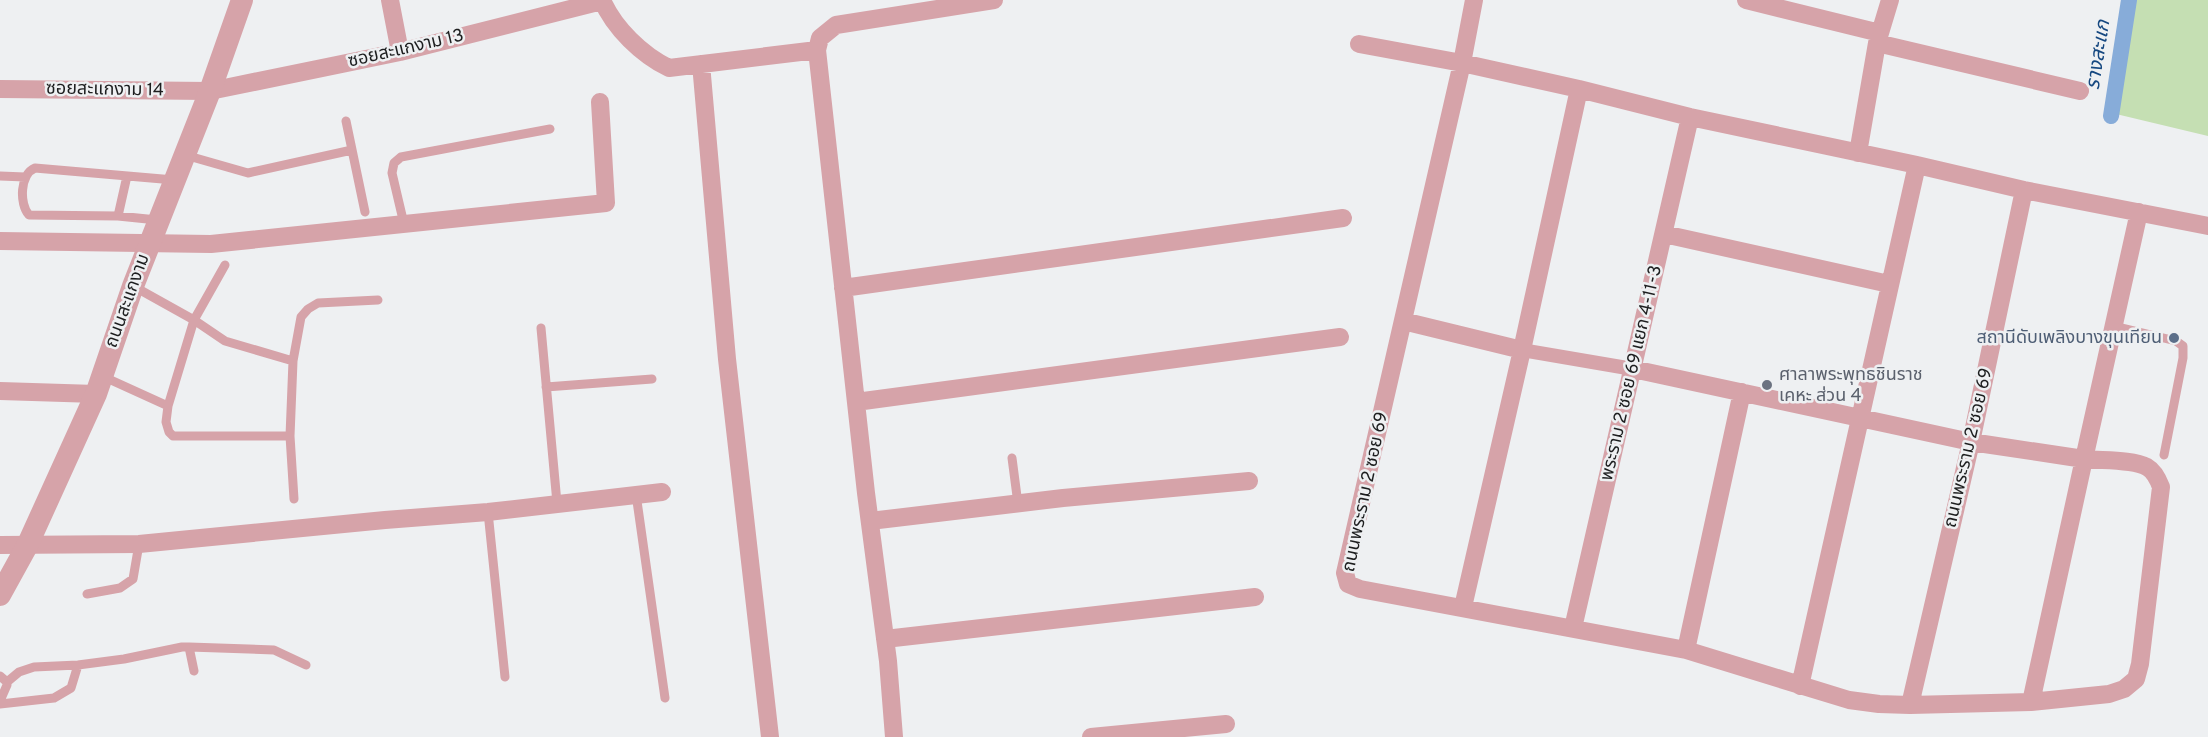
<svg xmlns="http://www.w3.org/2000/svg" width="2208" height="737" font-family="Overpass,'Noto Sans Thai',sans-serif">
	<rect width="100%" height="100%" fill="#eef0f2"/>
	<path fill="#c5dfb3" d="M2136,0H2208V136L2116,114Z"/>
	<g fill="none" stroke-linecap="round" stroke-linejoin="round">
		<path stroke="#87acd9" stroke-width="16" d="M2111,116L2129,0"/>
		<path stroke="#d6a3a9" stroke-width="9" d="M346,121L365,212
			M185,155L248,173L352,150
			M0,176L25,177
			M118,216L127,176
			M157,220L118,216L29,215C19,204 20,174 35,168L174,180
			M404,224L392,173L394,163L401,157L550,129
			M225,265L194,320L168,406L166,422L169,432L173,436H290
			M133,286L194,320L225,341L293,361
			M2114,326L2176,341L2183,346V358L2164,455
			M541,328L557,503
			M102,376L168,406
			M546,387L652,379
			M1012,458L1018,504
			M636,494L665,698
			M294,499L290,436L293,361L301,317L308,309L318,303L378,300
			M488,512L505,677
			M87,594L120,588L133,579L139,544
			M189,647L274,650L306,665
			M0,676L7,682V685L0,701
			M7,682L19,672L34,667L78,665L124,659L182,647H189L194,671
			M0,704L54,698L71,688L78,665"/>
		<path stroke="#d6a3a9" stroke-width="14" d="M1522,350L1633,369"/>
		<path stroke="#d6a3a9" stroke-width="18" d="M390,0L400,52
			M602,0C614,28 642,55 669,68L817,50
			M1474,0L1462,63L1345,573L1348,584L1360,589L1686,650L1849,700L1879,704L1910,705L2031,702L2109,694L2124,689L2136,679L2140,664L2161,487C2158,479 2154,471 2147,467C2132,459 2102,461 2084,459L2139,212
			M1746,0L1880,33
			M1877,43L2080,91
			M1359,44L1462,63L1579,89L1690,117L1917,165L2024,190L2208,226
			M701,64L727,359L770,737
			M0,89L210,91L400,52L602,1
			M1858,153L1877,43L1890,0
			M1664,234L1889,284
			M0,241L211,244L606,203L600,102
			M843,288L1343,218
			M1403,321L1522,350
			M1633,369L1971,442L2084,459L2031,702
			M0,391L96,394
			M856,402L1340,337
			M870,521L1063,498L1249,481
			M0,545L139,544L385,520L488,512L662,492
			M1463,607L1522,350L1579,89
			M1573,628L1690,117
			M885,639L1255,597
			M1686,650L1742,392
			M1800,686L1917,165
			M1910,705L1971,442L2024,190
			M894,737L888,661L866,493L817,50L820,38L836,25L994,0
			M1091,737L1226,724"/>
		<path stroke="#d6a3a9" stroke-width="22" d="M0,595L27,546L96,394L133,286L210,91L242,0"/>
	</g>
	<circle fill="#5c6f8a" stroke="#eef0f2" stroke-width="2" cx="2174" cy="338" r="6"/>
	<circle fill="#6b7280" stroke="#eef0f2" stroke-width="2" cx="1767" cy="385" r="6"/>
	<g text-anchor="middle" dominant-baseline="central" stroke-width="5" stroke-linejoin="round" paint-order="stroke">
		<g font-size="18" fill="#1d1e1f" stroke="#eef0f2">
			<text transform="translate(406 49) rotate(-13)">ซอยสะแกงาม 13</text>
			<text transform="translate(105 90) rotate(1)">ซอยสะแกงาม 14</text>
			<text transform="translate(128 301) rotate(-70)">ถนนสะแกงาม</text>
			<text transform="translate(1632 373) rotate(-77)">พระราม 2 ซอย 69 แยก 4-11-3</text>
			<text transform="translate(1969 448) rotate(-77)">ถนนพระราม 2 ซอย 69</text>
			<text transform="translate(1366 492) rotate(-78)">ถนนพระราม 2 ซอย 69</text>
		</g>
		<g font-size="18" fill="#4e5e75" stroke="#eef0f2" text-anchor="end">
			<text x="2162" y="338">สถานีดับเพลิงบางขุนเทียน</text>
		</g>
		<g font-size="18" fill="#5b616d" stroke="#eef0f2" text-anchor="start">
			<text x="1779" y="375">ศาลาพระพุทธชินราช<tspan x="1779" dy="21">เคหะ ส่วน 4</tspan></text>
		</g>
		<g font-size="20" font-style="italic" fill="#164880" stroke="#eef0f2">
			<text transform="translate(2099 55) rotate(-81)">รางสะแก</text>
		</g>
	</g>
</svg>
